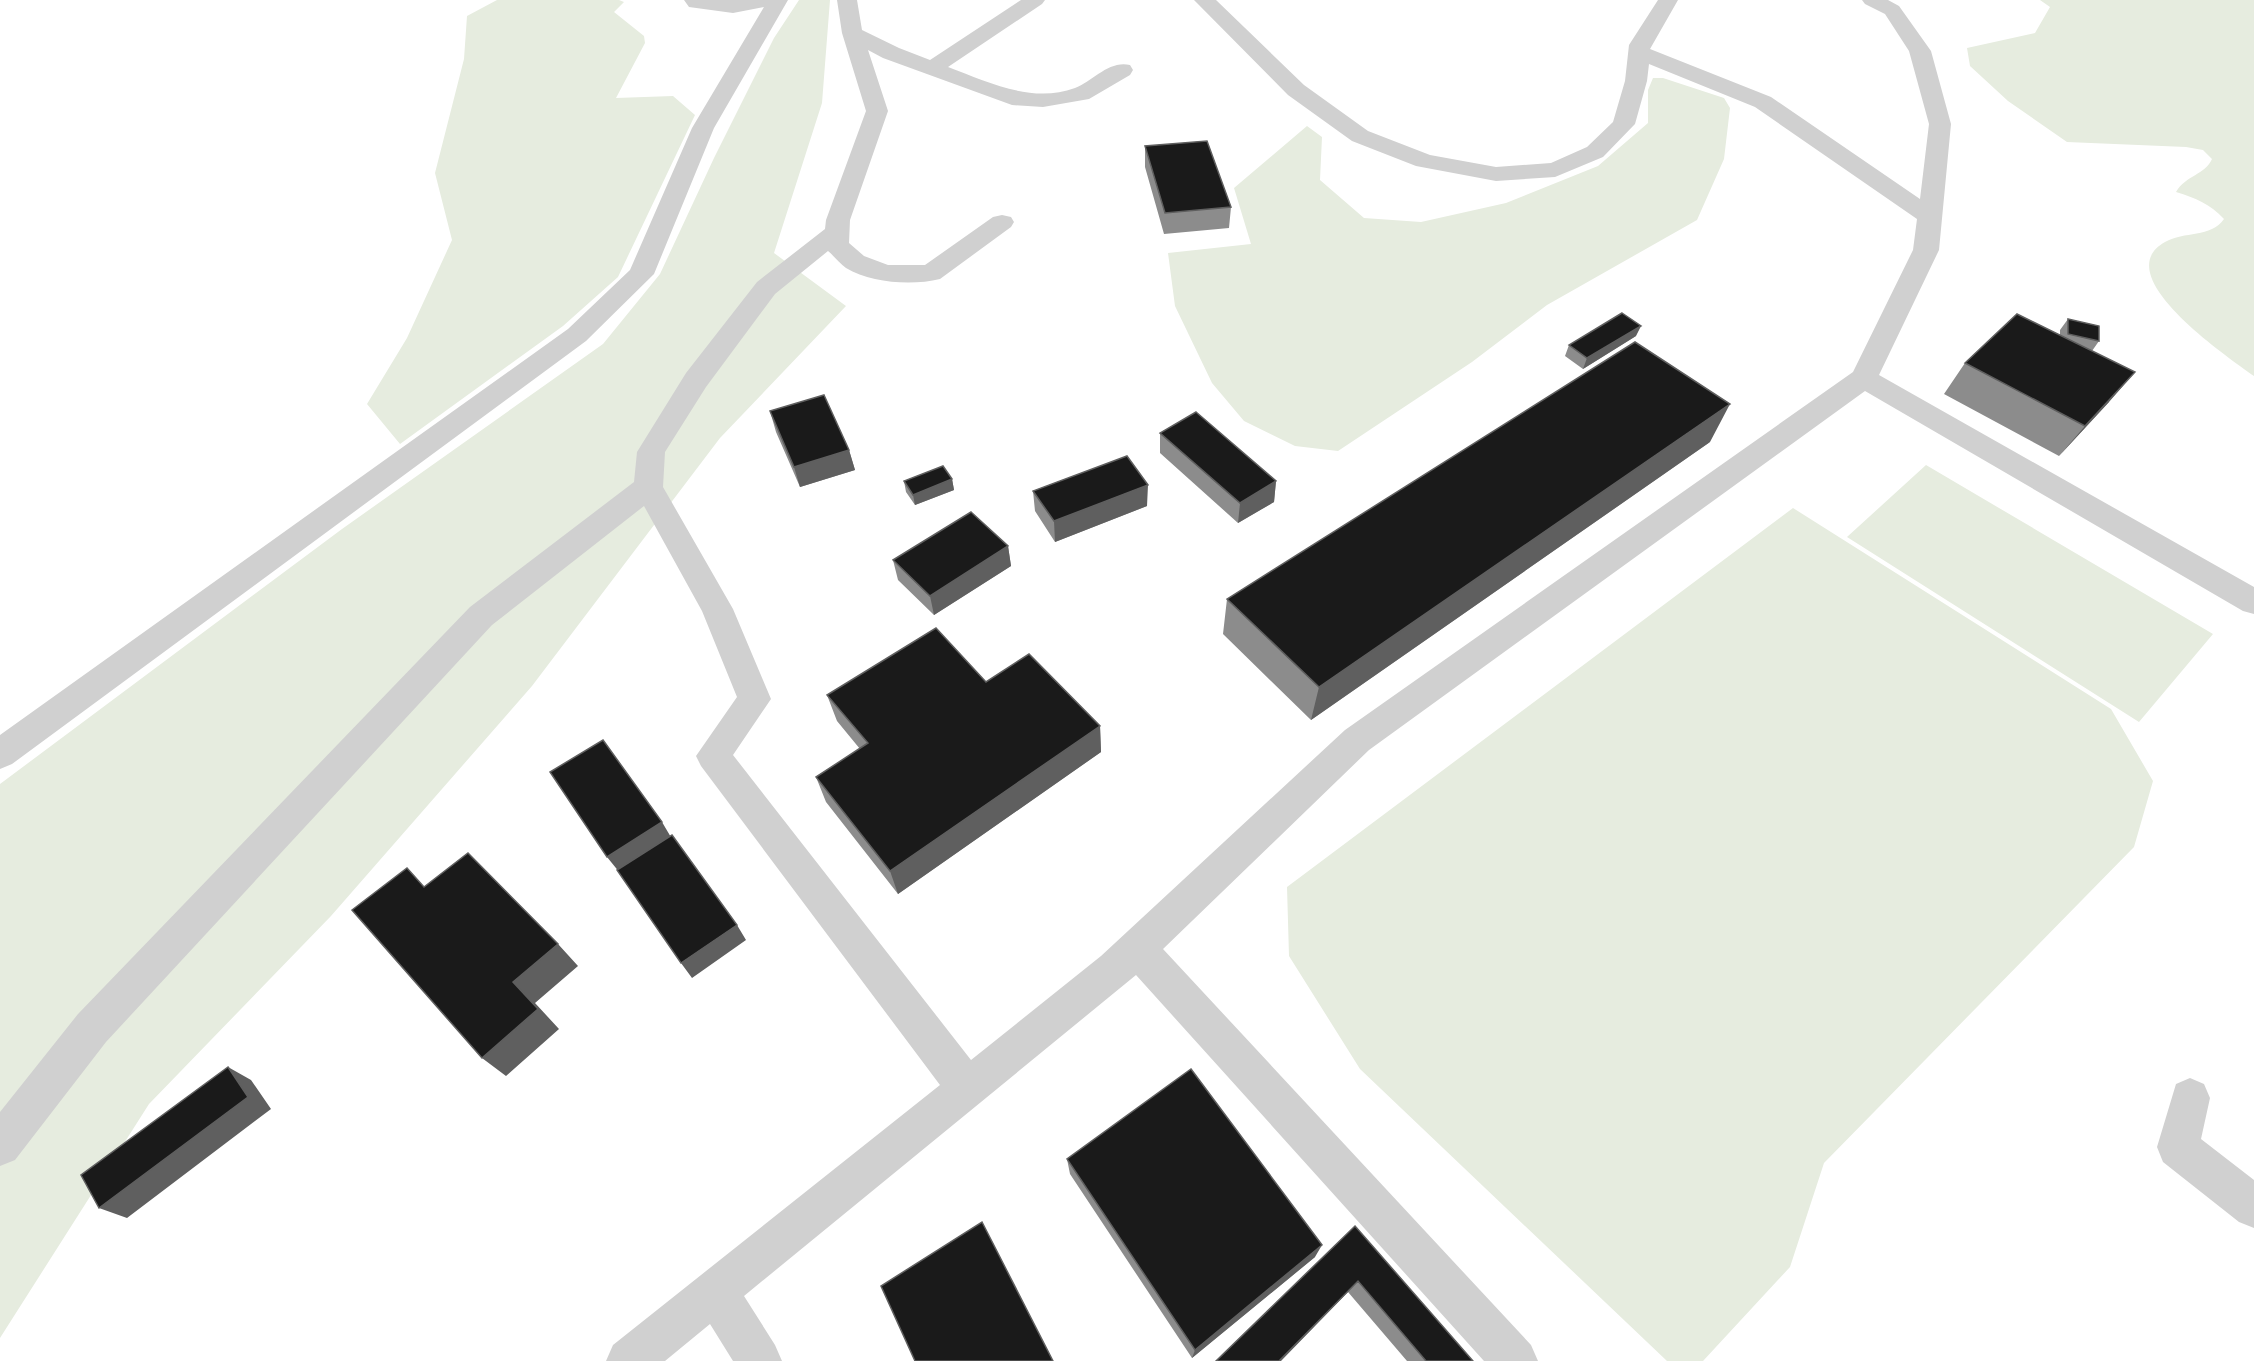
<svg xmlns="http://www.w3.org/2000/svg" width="2254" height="1361" font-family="Barlow,sans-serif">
	<rect width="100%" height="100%" fill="#fff"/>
	<path fill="#e6ecdf" d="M497,0H619L624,2L614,12L644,36L645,43L616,98L673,96L695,115L618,277L563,326L400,444L367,404L407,338L452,240L435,173L464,59L467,16Z
		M799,0H830L822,103L774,253L846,306L720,438L532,686L331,916L149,1104L0,1338V784L342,529L603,344L660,274L714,158L774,38Z
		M2040,0H2254V376C2228,357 2106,275 2165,242C2184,231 2211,238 2224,219C2210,204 2196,198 2176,192C2186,175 2205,175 2212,159L2203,150L2186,147L2067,142L2008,101L1970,66L1967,48L2035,33L2050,7Z
		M1653,78H1663L1724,98L1730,108L1724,159L1697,220L1547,305L1472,362L1338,451L1295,446L1244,421L1212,383L1175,306L1168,253L1251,244L1234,188L1307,126L1322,137L1320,180L1364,218L1421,222L1506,203L1598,166L1648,123V90Z
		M1926,465L2213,634L2139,722L1847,537Z
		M1793,508L2111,709L2153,781L2134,847L1824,1163L1790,1267L1703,1361H1667L1360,1069L1289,956L1287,887Z"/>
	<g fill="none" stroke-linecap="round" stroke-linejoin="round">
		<path fill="#d0d0d0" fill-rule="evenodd" d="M684,0H788L714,128L654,274L586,341L12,764L0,769V735L568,329L630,270L692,128L764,7L733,13L689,7Z
			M837,0H857L862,30L899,48L930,60L1021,0H1045L1042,4L948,67C988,82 1032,104 1075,88C1093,81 1109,60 1130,65L1133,70L1130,75L1089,99L1043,107L1012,105L883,58L868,50L888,111L850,220L849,243L864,256L888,265H925L993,217L1002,215L1011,217L1014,222L1011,227L940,279C912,286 871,283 846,268C840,264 834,256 828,251L775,294L706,387L665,452L663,487L733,609L771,699L733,755L971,1060L1101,956L1345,730L1853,372L1913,250L1917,219L1755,107L1649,64L1647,81L1635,124L1603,157L1555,177L1496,181L1416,166L1352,141L1288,95L1194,0H1216L1304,85L1368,131L1430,155L1496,167L1551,163L1587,147L1613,122L1625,81L1629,45L1658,0H1678L1650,49L1771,97L1920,199L1929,124L1909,51L1885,14L1865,4L1862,0H1888L1899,6L1931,51L1951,124L1939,250L1879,375L2254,587V614L2243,611L1865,391L1369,750L1163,949L1531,1345L1538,1361H1484L1136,975L744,1296L775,1345L782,1361H733L710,1324L665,1361H606L613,1345L940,1085L701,766L696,756L737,697L702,611L644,506L492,625L106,1042L15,1160L0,1166V1112L78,1014L470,607L634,482L637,452L686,373L757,282L825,229L826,220L866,111L842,33Z
			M2190,1078L2204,1084L2210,1098L2201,1139L2254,1180V1228L2239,1222L2163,1162L2157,1147L2176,1084Z"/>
	</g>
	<path fill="#8c8c8c" d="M1145,146L1231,207L1229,228L1164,234L1145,167Z
		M2068,319L2099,341L2092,351L2109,402L2059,456L1944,394L1965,363L2060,335V330Z
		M1636,336L1583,369L1565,356L1569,345Z
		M770,411L849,450L855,470L800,487L776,432Z
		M1160,433L1276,481L1274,502L1238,523L1160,453Z
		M1710,442L1311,720L1223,634L1227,599Z
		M952,479L954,490L915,505L906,492L904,481Z
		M1033,491L1147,506L1055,542L1035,511Z
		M1008,546L1011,566L934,615L898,580L893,560Z
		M986,682L1100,726L1101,752L898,894L826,802L816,777L860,749L837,721L827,695Z
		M1067,1159L1315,1257L1192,1358L1070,1174Z
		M1355,1226L1473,1361H1407L1348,1292Z"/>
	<path fill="#5f5f5f" d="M1641,326L1636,336L1583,369L1587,358Z
		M2135,372L2109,402L2059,456L2085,426Z
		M1730,404L1710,442L1311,720L1319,687Z
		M849,450L855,470L800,487L794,467Z
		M952,479L954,490L915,505L913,495Z
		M1276,481L1274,502L1238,523L1240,503Z
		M1148,485L1147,506L1055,542L1054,521Z
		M1008,546L1011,566L934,615L930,596Z
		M1100,726L1101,752L898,894L890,871Z
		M662,822L672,839L620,873L607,857Z
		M737,925L746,940L692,978L681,963Z
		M558,944L578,966L535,1003L559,1029L506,1076L482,1058L513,982Z
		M228,1067L251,1080L271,1109L127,1218L99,1208Z
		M1322,1245L1315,1257L1192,1358L1195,1350Z
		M1358,1281L1348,1292L1281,1361H1279Z"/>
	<path fill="#1a1a1a" stroke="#5f5f5f" stroke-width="1.5" d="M1207,141L1231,207L1165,213L1145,146Z
		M1622,313L1641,326L1587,358L1569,345Z
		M2017,314L2135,372L2085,426L1965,363Z
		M2068,319L2099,326V341L2068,334Z
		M1635,342L1730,404L1319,687L1227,599Z
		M824,395L849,450L794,467L770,411Z
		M1196,412L1276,481L1240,503L1160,433Z
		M1127,456L1148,485L1054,521L1033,491Z
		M943,466L952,479L913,495L904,481Z
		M971,512L1008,546L930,596L893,560Z
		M936,628L986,682L1029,654L1100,726L890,871L816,777L868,743L827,695Z
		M603,740L662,822L607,857L550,772Z
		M672,835L737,925L681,963L617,870Z
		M468,853L558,944L513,982L538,1009L482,1058L352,910L407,868L424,887Z
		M228,1067L248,1097L99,1208L81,1175Z
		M1191,1069L1322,1245L1195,1350L1067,1159Z
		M982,1222L1053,1361H915L881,1286Z
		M1355,1226L1473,1361H1426L1358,1281L1279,1361H1216Z"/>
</svg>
